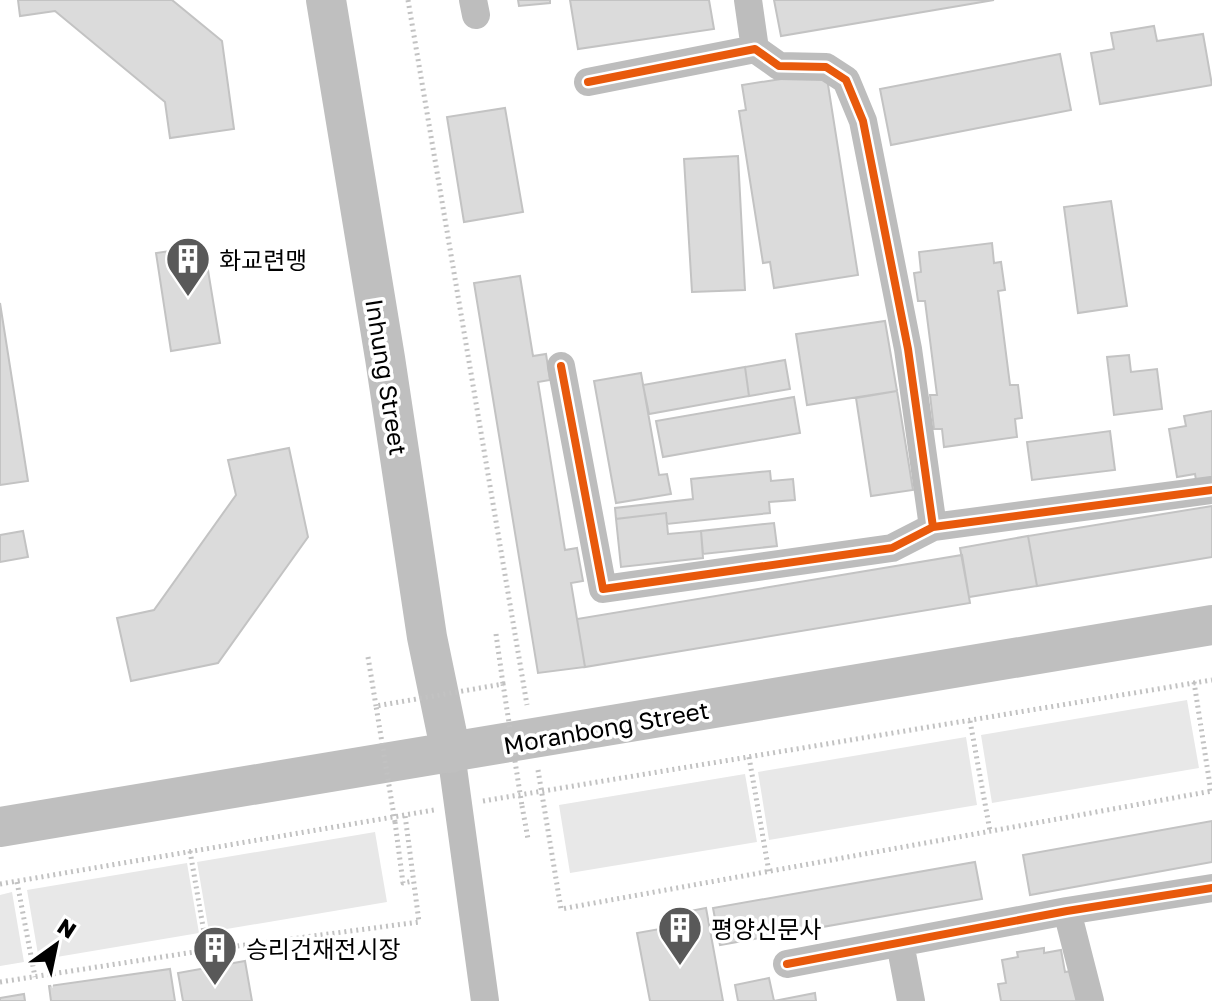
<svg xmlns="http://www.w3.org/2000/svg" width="1212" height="1001" font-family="'Golos Text','Noto Sans KR',sans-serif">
	<rect width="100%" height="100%" fill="#fff"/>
	<path fill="#e8e8e8" d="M1187,700L1199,768L992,803L981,735Z
		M966,737L977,805L769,840L758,772Z
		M745,774L757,842L570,873L559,805Z
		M375,832L387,902L209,932L197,862Z
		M187,863L199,933L39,960L27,890Z
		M12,892L24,962L0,966V895Z"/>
	<path fill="#dbdbdb" stroke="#c3c3c3" stroke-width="2" d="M18,0H172L222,41L234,129L170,138L165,102L55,11L20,16Z
		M518,0H550V3L519,6Z
		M570,0H709L714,29L578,49Z
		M774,0H994L781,36Z
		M1154,26L1157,41L1203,34L1212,85L1100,104L1091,53L1114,49L1111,33Z
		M1060,54L1071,110L891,145L880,89Z
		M826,72L858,275L774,288L770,262L763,263L739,111L746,110L742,85Z
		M505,108L523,212L464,222L447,117Z
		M738,156L745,290L692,292L684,159Z
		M1111,201L1127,306L1078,313L1064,207Z
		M992,243L994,263L1001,262L1005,290L998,291L1010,385H1018L1022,418L1015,419L1017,437L944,447L942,429H934L930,395H937L925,301H918L914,273L921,272L919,252Z
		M204,246L220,343L171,351L156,253Z
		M520,276L533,356L546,354L550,380L538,382L565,550L577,548L583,581L571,583L585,667L538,673L474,283Z
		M0,303L28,481L0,485Z
		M885,321L897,391L807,405L796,334Z
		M1129,355L1131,372L1157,369L1162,409L1114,415L1107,357Z
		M785,360L790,389L749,396L745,367Z
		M745,367L749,396L649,414L643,385Z
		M641,373L659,475L667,474L671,494L616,503L594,381Z
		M897,391L913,490L871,496L856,398Z
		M794,397L800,433L663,457L656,421Z
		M1212,411V478L1196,480L1195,474L1177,477L1169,429L1186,426L1184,416Z
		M1110,431L1115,470L1032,480L1027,442Z
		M289,448L308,537L218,663L131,681L117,618L154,610L236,495L228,460Z
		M770,471L771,481L793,479L795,500L769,502L770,513L667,524L666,513L616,519L615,508L693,499L691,479Z
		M1212,506V557L1037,586L1028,536Z
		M666,513L668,534L701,531L703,558L621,567L616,519Z
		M774,523L777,546L703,554L701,531Z
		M23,531L28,557L0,562V535Z
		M1028,536L1037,586L969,597L960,548Z
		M962,555L970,603L585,667L577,619Z
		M1212,821V862L1030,895L1023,855Z
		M975,862L982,899L720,945L713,908Z
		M706,908L723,1001H650L637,933L677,926L675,914Z
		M1044,948V953L1061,950L1065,972L1072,971L1077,1001H1001L998,984L1006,983L1002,960L1018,957L1017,952Z
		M245,961L252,1001H183L178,973Z
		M170,969L175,1001H51L49,986Z
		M769,978L774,1001L815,993L816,1001H738L735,985Z
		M24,994L25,1001H0V998Z"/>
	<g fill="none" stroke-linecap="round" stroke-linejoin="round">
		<path stroke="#c2c2c2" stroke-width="5" stroke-dasharray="2 4" stroke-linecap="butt" d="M408,0L527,705
			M496,634L503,684
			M368,657L376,706
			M1194,682L1211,792
			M970,721L990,831
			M749,757L769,872
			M538,770L561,909L1212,791
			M483,801L1212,680
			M522,806L528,839
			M395,822L403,883L413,881
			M190,851L207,950
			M17,882L35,977
			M0,884L434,810
			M0,982L207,950L419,922L405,815"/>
		<path stroke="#bdbdbd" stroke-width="28" d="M473,0L476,15
			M748,0L755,49
			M588,82L755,49L779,66L826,67L846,80L863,121L908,349L933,527
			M561,366L603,589L892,548L933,527L1212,490
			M451,753L485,1001
			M1067,911L1090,1001
			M900,943L911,1001
			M787,964L1067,911L1212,888"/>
		<path stroke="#bfbfbf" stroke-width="40" d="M326,0L385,358L427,637L451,753
			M0,827L1212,625"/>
		<path stroke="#c2c2c2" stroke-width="5" stroke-dasharray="2 4" stroke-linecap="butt" d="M395,822L376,706L503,684L522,806"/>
		<g stroke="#fff" stroke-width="13">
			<path id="cycleway" d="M588,82L755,49L779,66L826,67L846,80L863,121L908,349L933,527
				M561,366L603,589L892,548L933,527L1212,490
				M787,964L1067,911L1212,888"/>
		</g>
		<use href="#cycleway" stroke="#e8590c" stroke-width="8"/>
	</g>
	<defs>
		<g id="building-pin" transform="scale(2.3)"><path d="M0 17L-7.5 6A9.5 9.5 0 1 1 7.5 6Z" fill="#595959" stroke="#fff"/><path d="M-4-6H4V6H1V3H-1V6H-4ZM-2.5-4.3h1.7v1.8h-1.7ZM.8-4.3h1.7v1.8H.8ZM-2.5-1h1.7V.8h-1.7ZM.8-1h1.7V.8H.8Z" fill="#fff"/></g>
	</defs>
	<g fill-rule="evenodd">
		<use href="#building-pin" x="188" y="259"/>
		<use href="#building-pin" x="680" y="928"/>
		<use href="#building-pin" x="215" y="948"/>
	</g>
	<g text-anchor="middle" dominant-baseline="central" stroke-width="7" stroke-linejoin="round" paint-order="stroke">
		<g font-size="24" fill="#000" stroke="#fff" text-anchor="start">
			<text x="219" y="259">화교련맹</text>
			<text x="711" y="928">평양신문사</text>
			<text x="246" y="948">승리건재전시장</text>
		</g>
		<g font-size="24" fill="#000" stroke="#fff">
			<text transform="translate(387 377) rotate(81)">Inhung Street</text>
			<text transform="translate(606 727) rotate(-10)">Moranbong Street</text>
		</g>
	</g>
	<g transform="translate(56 945) rotate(33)" stroke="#ffffff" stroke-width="6" paint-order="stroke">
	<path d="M0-6L14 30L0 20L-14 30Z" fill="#000000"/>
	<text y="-12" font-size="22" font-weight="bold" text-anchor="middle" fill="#000000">N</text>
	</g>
</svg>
